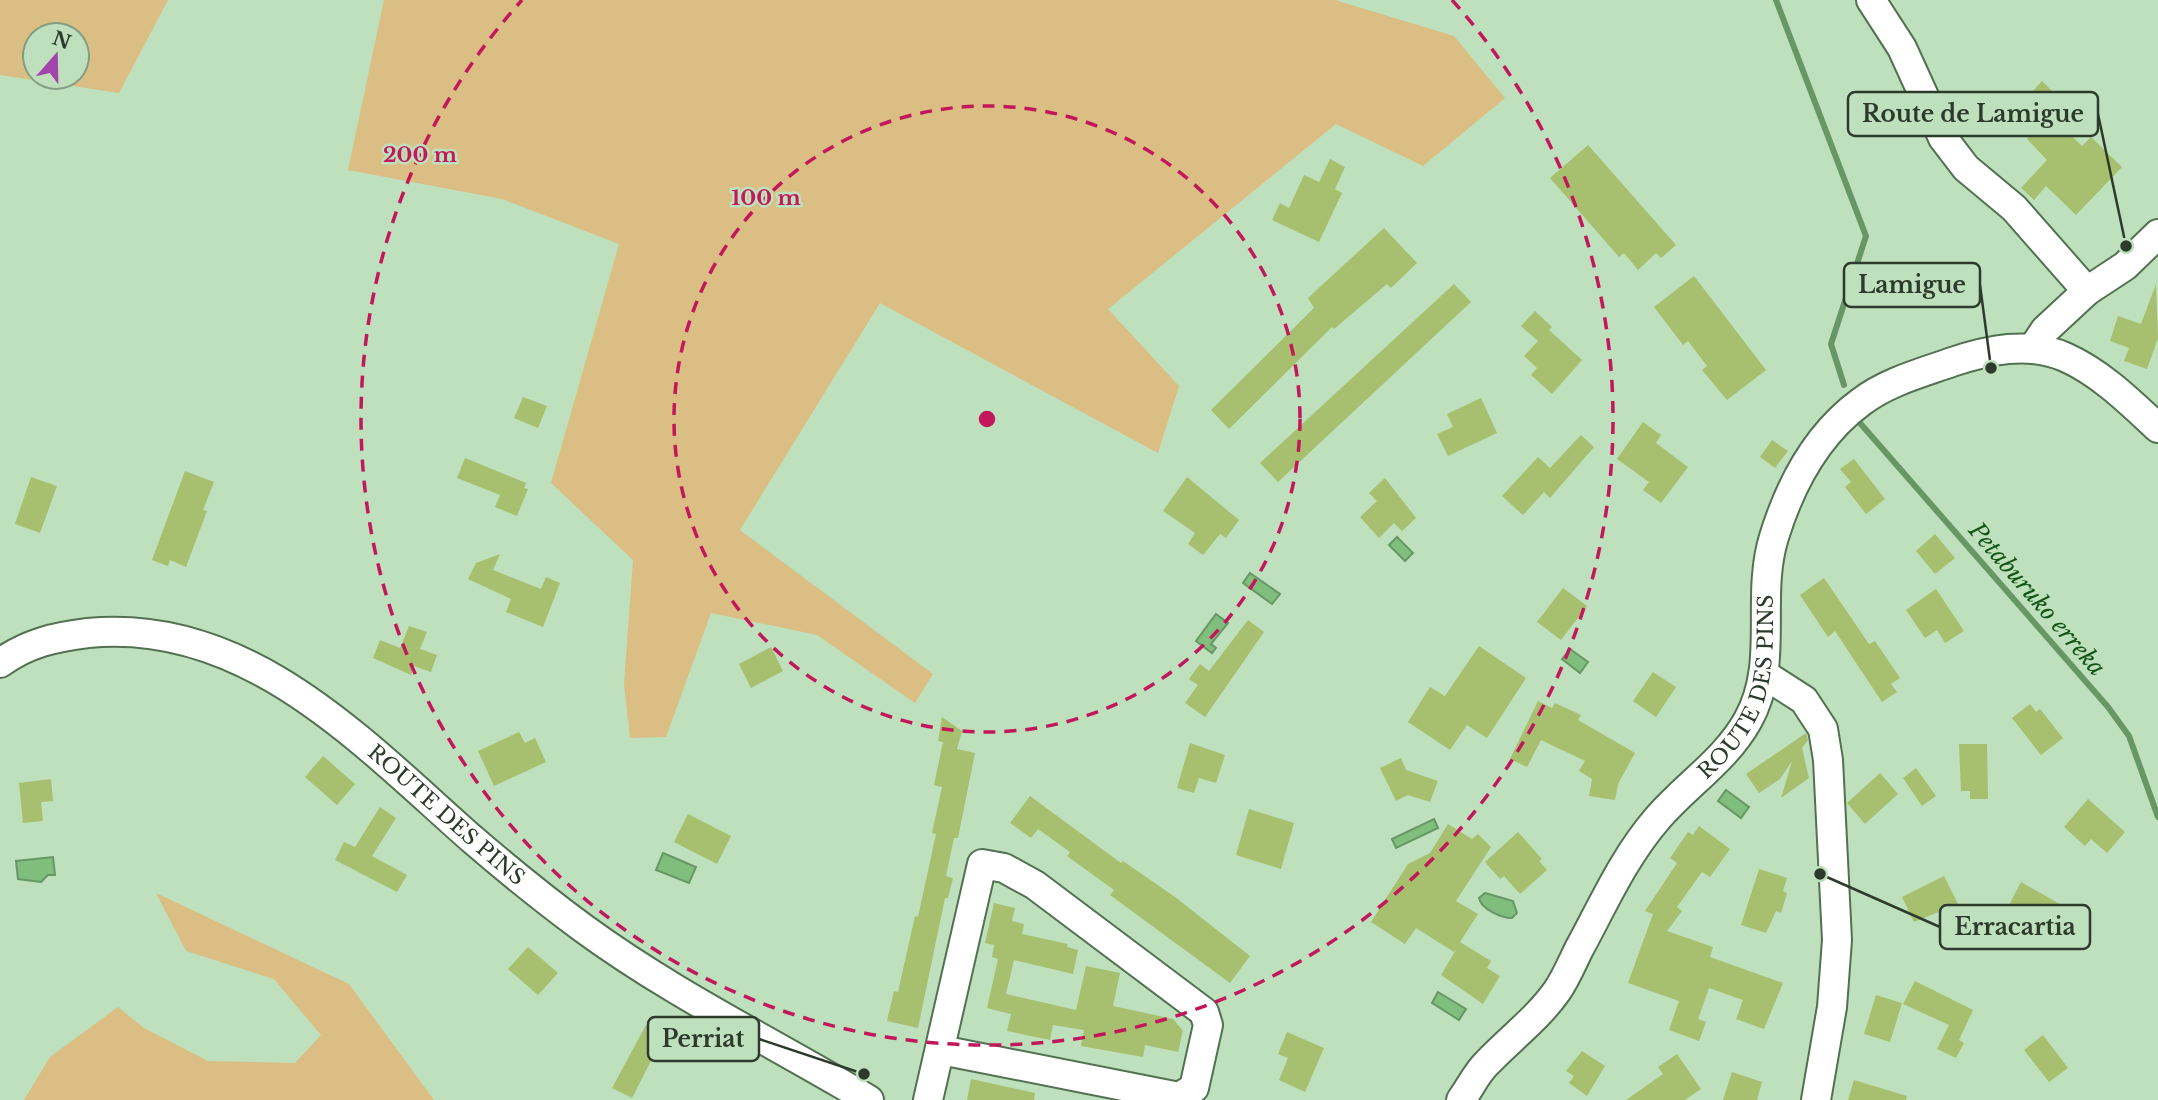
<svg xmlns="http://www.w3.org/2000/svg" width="2158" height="1100" font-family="'Libre Baskerville',serif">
	<rect width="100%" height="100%" fill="#bee0bc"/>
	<path fill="#dbbe84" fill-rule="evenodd" d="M0,0H168L119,93L0,75ZM77,35V77H35V35Z
		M384,0H1335L1454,36L1505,98L1423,166L1336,124L1108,309L1179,386L1158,453L880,303L740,530L933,674L915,703L817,635L711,613L666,737L630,738L624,684L633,560L551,483L619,244L502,199L348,170Z
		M156,893L349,984L434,1100H24L50,1057L118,1007L144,1028L208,1061L295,1063L321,1035L274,979L186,951Z"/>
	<path fill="#80be7e" stroke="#679765" stroke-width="2" d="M1397,537L1413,553L1405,561L1389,545Z
		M1250,573L1280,594L1272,604L1243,583Z
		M1216,614L1228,623L1211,644L1216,648L1212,653L1196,641Z
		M1570,649L1588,662L1580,673L1562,659Z
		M1726,790L1749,807L1741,818L1718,801Z
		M1434,819L1438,828L1396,848L1392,839Z
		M663,853L696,867L689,883L656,870Z
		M53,857L55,875H48L41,882L18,879L16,861Z
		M1485,893L1513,901L1517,913L1512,918C1501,918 1481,909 1479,898Z
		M1438,992L1466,1009L1459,1020L1432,1003Z"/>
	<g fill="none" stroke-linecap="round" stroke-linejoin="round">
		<path stroke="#679765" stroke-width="6" d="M1776,0L1866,236L1831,344L1844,385
			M1860,423L2108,707L2129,736L2158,817"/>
	</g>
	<path fill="#a6c06f" d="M2042,81L2053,92L2041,106L2082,146L2091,137L2122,167L2076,215L2046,186L2034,200L2021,188L2047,160L2027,139L2029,136L2008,118Z
		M1588,145L1676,245L1661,258L1656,253L1638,270L1624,253L1619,257L1550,178Z
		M1330,159L1345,167L1335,189L1342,193L1319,242L1272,220L1280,203L1289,208L1304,175L1319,182Z
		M1384,228L1417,263L1391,288L1387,284L1334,329L1332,327L1229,429L1211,410L1314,308L1308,298Z
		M1694,276L1766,370L1727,400L1702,370L1707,366L1688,341L1683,345L1654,307Z
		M1454,284L1471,302L1278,482L1260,463Z
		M2156,284L2158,338L2147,369L2124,361L2129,348L2110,341L2118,316L2141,324Z
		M1535,311L1552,327L1549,330L1582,360L1552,394L1531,375L1537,368L1524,356L1538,341L1521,326Z
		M523,397L547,406L538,428L514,418Z
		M1481,398L1497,433L1448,456L1437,434L1453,427L1447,414Z
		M1643,422L1661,435L1656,443L1688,467L1661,503L1643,490L1649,482L1617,459Z
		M1581,435L1594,447L1550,498L1544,492L1523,515L1502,496L1538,457L1550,468Z
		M1772,440L1788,451L1775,468L1760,457Z
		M465,458L526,483L524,488L528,489L517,516L495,507L500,495L457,478Z
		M1854,459L1885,499L1866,514L1845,487L1851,482L1840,469Z
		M185,471L214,482L203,510L207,511L186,567L170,560L168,566L152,560Z
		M31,477L57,486L40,533L15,524Z
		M1187,477L1239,520L1226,538L1220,534L1203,555L1188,544L1195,533L1163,511Z
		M1385,478L1416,518L1402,531L1394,523L1379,538L1360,517L1377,501L1369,493Z
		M1935,534L1955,558L1935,574L1916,551Z
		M500,554L493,570L541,589L546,577L560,583L543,627L506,612L511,599L468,579L476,563Z
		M1824,578L1869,644L1875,641L1900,678L1891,684L1897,692L1882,702L1835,631L1828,637L1800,595Z
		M1563,588L1587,606L1561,640L1537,622Z
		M1936,589L1964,631L1945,643L1937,630L1925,638L1906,610Z
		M1248,620L1264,632L1205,717L1185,703L1198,685L1189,679L1200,664L1209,671Z
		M409,626L427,632L420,649L437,655L431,672L414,666L411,675L373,658L380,640L400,648Z
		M1479,646L1526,678L1487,738L1467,725L1450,750L1408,722L1430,687L1445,696Z
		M771,647L783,671L751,688L739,664Z
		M1653,672L1676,687L1656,717L1633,701Z
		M1538,701L1552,708L1555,703L1581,715L1578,720L1635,753L1618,784L1615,800L1589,796L1592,779L1579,771L1585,761L1541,740L1527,767L1510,759Z
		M2030,704L2036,712L2040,709L2063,738L2041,755L2012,718Z
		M942,717L962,731L957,749L975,753L958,838H954L946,876L953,878L948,898H945L918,1028L887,1021L894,991L898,992L915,916L918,917L936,834L932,833L942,787L934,785L943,742L938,741Z
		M519,732L525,743L535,738L546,762L494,786L478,751Z
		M1806,733L1808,740L1802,748L1809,778L1781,798L1792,761L1780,779L1759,793L1746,774Z
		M1190,743L1225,755L1216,783L1199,778L1194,793L1177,788Z
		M1959,744H1987L1988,799H1970V791H1961Z
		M323,756L355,784L337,805L305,777Z
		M1401,758L1406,770L1438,781L1430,802L1408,795L1396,801L1380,768Z
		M1916,768L1936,796L1922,806L1903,778Z
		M1880,773L1898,794L1865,824L1847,803Z
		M51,779L53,801L41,802L43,821L23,823L19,783Z
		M1030,796L1121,863L1123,861L1175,897L1250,956L1230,983L1110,895L1114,890L1067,856L1070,852L1038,829L1031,838L1010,823Z
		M2088,799L2125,832L2107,853L2091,839L2085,846L2064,827Z
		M380,807L396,818L372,856L407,875L397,892L335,860L344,842L355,847Z
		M1249,809L1294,823L1281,869L1236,855Z
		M688,814L731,836L717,864L674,842Z
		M1448,824L1472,839L1478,834L1491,847L1456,901L1478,914L1460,942L1491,961L1487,968L1500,976L1483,1004L1441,975L1457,948L1454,952L1416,928L1405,944L1371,922L1408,864L1430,853Z
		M1699,826L1730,849L1710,877L1702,872L1677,907L1682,911L1667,931L1713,947L1710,957L1783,983L1764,1029L1736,1019L1743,1000L1709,988L1698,1019L1706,1022L1699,1041L1669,1030L1679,1001L1628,983L1653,914L1645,911L1677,863L1670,858L1688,832L1693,835Z
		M1518,832L1542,859L1539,861L1547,870L1520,894L1504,876L1500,879L1485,862Z
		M1759,869L1787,878L1783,891L1787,893L1781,913L1776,911L1766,933L1741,925Z
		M1944,876L1958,904L1914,922L1902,897Z
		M2021,882L2065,907L2057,922L2046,916L2042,923L2009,905Z
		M994,903L1015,908L1012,921L1024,924L1022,934L1068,944L1067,947L1078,950L1073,974L1014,960L1006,994L1076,1010L1086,966L1120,973L1113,1006L1173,1019L1183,1031L1178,1052L1145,1045L1143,1057L1081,1046L1084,1030L1053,1025L1050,1040L1007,1031L1011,1014L987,1008L998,959L992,957L994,945L985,943Z
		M528,947L558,973L538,995L508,969Z
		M1915,981L1973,1010L1959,1040L1964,1043L1956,1058L1937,1049L1949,1025L1903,1004Z
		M1876,995L1902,1003L1890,1042L1864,1034Z
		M646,1025L663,1034V1059H652L632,1098L612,1088Z
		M1287,1032L1324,1048L1305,1092L1279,1080L1288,1058L1278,1054Z
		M2043,1035L2068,1068L2049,1082L2024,1050Z
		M1582,1051L1605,1066L1587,1096L1569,1083L1574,1076L1566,1071Z
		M1677,1054L1701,1089L1685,1100H1626L1663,1074L1658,1067Z
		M1732,1072L1762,1082L1757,1100H1723Z
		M971,1079L1035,1093L1034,1100H967Z
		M1854,1080L1907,1096L1906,1100H1848Z"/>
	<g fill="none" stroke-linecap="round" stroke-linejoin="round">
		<g stroke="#527151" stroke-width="32">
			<g id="minor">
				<path d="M1871,0L1902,48L1943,138L1966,168L2014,208L2087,291"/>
				<path d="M2033,348L2045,330L2087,291L2125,266L2158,234"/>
				<path id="s1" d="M0,663C28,643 55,637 88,633C247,617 363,743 472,839C508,870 545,900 583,928C673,994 774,1043 869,1100"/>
				<path d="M1765,675L1804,700L1823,729L1828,760L1837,940L1832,1007L1816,1100"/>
				<path d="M928,1100L982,864L1004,868L1035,885L1204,1012L1208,1025L1194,1088L1179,1097L941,1050"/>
				<path id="s2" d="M1461,1100C1470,1088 1477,1072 1488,1062C1511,1038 1538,1018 1557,991C1566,978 1572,963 1579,949C1603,905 1624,857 1657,819C1686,785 1726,760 1748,720C1780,663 1755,598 1774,537C1790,485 1816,435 1861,402C1887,382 1921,373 1952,362C1988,350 2028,341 2065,357C2101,373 2130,402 2158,428"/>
			</g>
		</g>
		<use href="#minor" stroke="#fff" stroke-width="28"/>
	</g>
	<g fill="none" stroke="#c2185b" stroke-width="3.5" stroke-dasharray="12 9">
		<circle cx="987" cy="419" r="313"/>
		<path d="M1452 0A626 626 0 1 1 522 0"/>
	</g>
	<g text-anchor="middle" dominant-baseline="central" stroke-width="5" stroke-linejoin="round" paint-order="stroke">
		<g font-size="21" fill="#2d3b2c" stroke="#bee0bc">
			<text stroke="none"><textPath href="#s2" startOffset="508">ROUTE DES PINS</textPath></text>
			<text stroke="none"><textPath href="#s1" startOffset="509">ROUTE DES PINS</textPath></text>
		</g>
		<g font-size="23" font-style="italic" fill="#125316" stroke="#bee0bc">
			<text transform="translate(2037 599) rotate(49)">Petaburuko erreka</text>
		</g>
	</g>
	<circle cx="987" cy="419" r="10" fill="#c2185b" stroke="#bee0bc" stroke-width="3.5"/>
	<g font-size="21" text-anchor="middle" font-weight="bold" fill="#c2185b" stroke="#bee0bc" stroke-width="5" stroke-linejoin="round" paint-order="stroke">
		<text x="420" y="162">200 m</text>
		<text x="766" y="205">100 m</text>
	</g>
	<path fill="none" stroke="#2d3b2c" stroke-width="2.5" d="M2126 246L2098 114M1991 368L1980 285M1820 874L1940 927M864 1074L759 1039"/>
	<g fill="#2d3b2c" stroke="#bee0bc" stroke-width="2.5">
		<circle cx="2126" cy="246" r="7"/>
		<circle cx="1991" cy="368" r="7"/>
		<circle cx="1820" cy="874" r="7"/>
		<circle cx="864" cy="1074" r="7"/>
	</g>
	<g fill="#bee0bc" stroke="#2d3b2c" stroke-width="2.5">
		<rect x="1848" y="92" width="250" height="44" rx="7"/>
		<rect x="1844" y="263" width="136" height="44" rx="7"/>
		<rect x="1940" y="905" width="150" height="44" rx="7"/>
		<rect x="648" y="1017" width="111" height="44" rx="7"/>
	</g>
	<g font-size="23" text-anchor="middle" font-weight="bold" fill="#2d3b2c">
		<text x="1973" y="122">Route de Lamigue</text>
		<text x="1912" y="293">Lamigue</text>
		<text x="2015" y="935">Erracartia</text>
		<text x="703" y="1047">Perriat</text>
	</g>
	<g transform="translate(56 56) rotate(20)"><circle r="33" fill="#bee0bc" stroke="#849e82" stroke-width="2"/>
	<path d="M0-5L12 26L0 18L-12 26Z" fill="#a344ac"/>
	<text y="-10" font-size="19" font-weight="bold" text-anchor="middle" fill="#2d3b2c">N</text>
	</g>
</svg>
